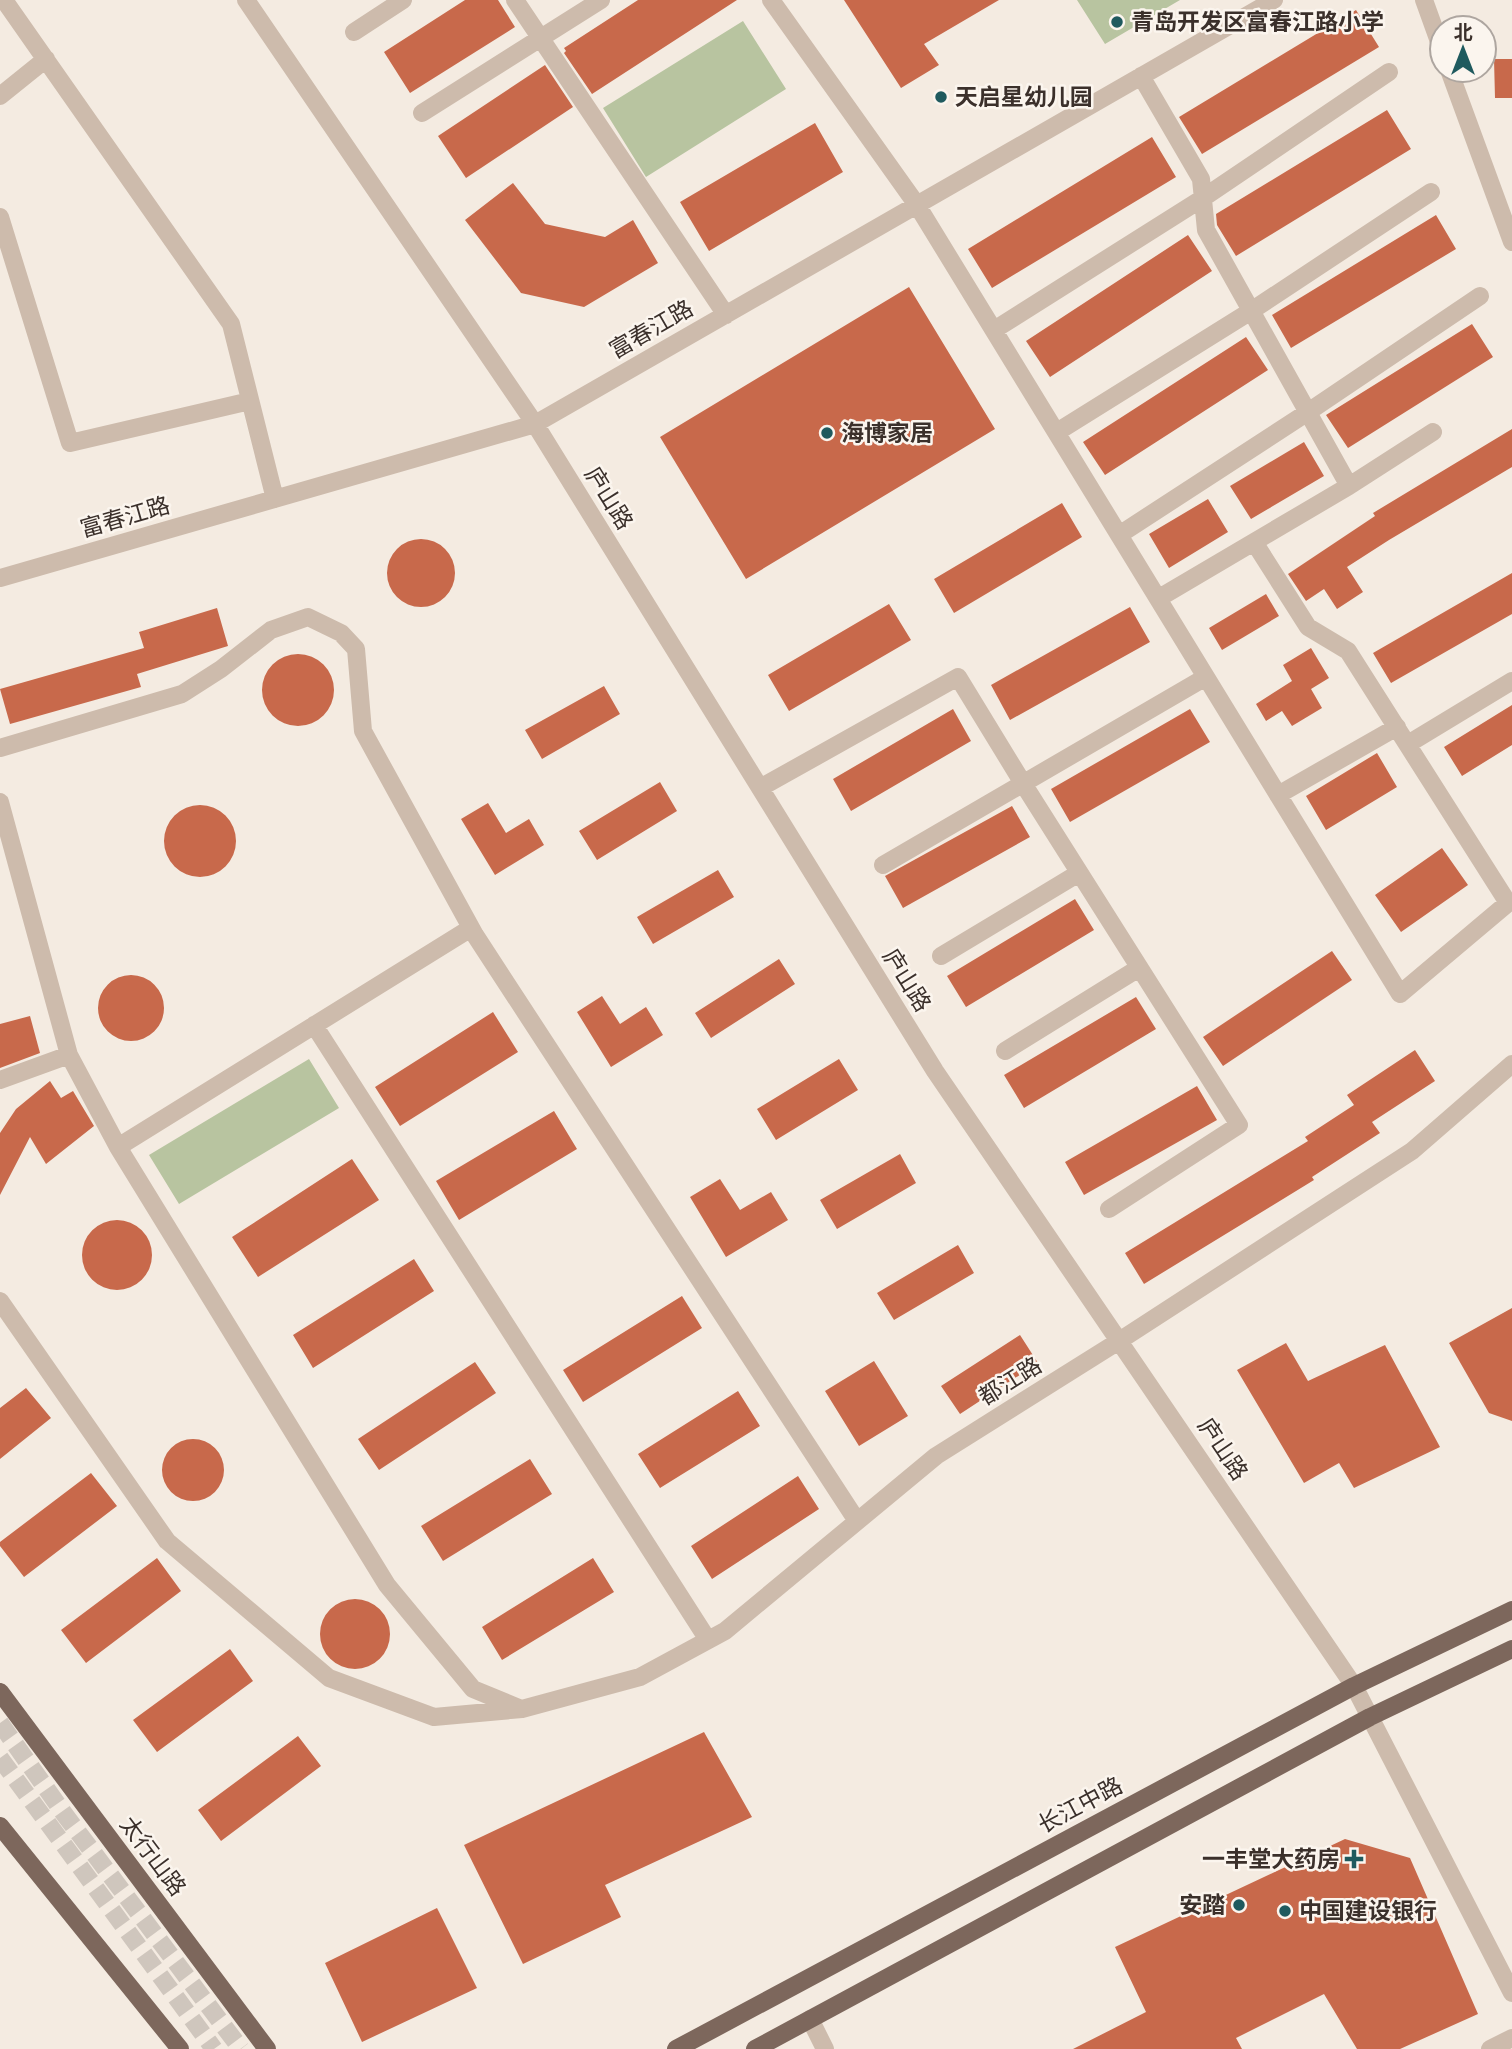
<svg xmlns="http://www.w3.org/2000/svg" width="1512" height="2049" font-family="Helvetica,'Noto Sans SC',sans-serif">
	<rect width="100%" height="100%" fill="#f4ebe1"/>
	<path fill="#b8c4a0" d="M1077,0H1180L1105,44Z
		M743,21L786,89L646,177L603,108Z
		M309,1059L339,1108L179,1204L149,1155Z"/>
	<path fill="#c8694b" d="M465,0H498L515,27L410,93L384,52Z
		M638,0H737L592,94L564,53L566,51L564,48Z
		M844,0H999L924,44L939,65L901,88Z
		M1356,10L1379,47L1202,154L1179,117Z
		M1494,59H1512V98H1495Z
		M545,65L573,107L466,178L438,136Z
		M1387,110L1411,149L1236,256L1217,225L1216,214Z
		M815,123L843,172L709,251L680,202Z
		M1152,137L1176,177L992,288L968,249Z
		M513,183L545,224L605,237L633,220L658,263L584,307L521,293L465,220Z
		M1436,215L1456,249L1291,348L1272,315Z
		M1188,235L1212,271L1050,377L1026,341Z
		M909,287L995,429L746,579L660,437Z
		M1472,324L1493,357L1348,448L1326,415Z
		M1246,337L1268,370L1105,475L1083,442Z
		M1512,429V467L1389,540L1347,567L1363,592L1337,609L1324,589L1306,601L1288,574L1375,516L1373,513Z
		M1304,442L1324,476L1251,519L1230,486Z
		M1208,499L1228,532L1169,568L1149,534Z
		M1062,503L1082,537L954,613L934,579Z
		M387 573a34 34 0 1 1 68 0a34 34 0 1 1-68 0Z
		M1512,573V614L1391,683L1373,653Z
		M1266,594L1279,616L1222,650L1209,628Z
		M889,604L911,640L789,711L768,675Z
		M1130,607L1150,642L1010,720L991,685Z
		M217,608L228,646L137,674L141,687L10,724L0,689L144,648L139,632Z
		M1311,648L1329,678L1311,689L1322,708L1292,726L1282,711L1266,721L1256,704L1292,681L1283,665Z
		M262 690a36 36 0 1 1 72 0a36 36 0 1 1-72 0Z
		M604,686L620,714L542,759L525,730Z
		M1512,705V745L1462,776L1444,747Z
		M953,709L971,741L851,811L833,779Z
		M1190,709L1210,742L1070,822L1051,789Z
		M1377,753L1397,787L1326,830L1306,796Z
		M660,782L677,811L597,860L579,831Z
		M488,803L506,833L529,819L544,845L495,875L461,819Z
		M164 841a36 36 0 1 1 72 0a36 36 0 1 1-72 0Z
		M1012,806L1030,837L903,908L885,876Z
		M1442,848L1468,885L1401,932L1375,895Z
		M718,870L734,897L653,944L637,917Z
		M1075,899L1094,930L966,1007L947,976Z
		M1332,951L1352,980L1223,1066L1203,1037Z
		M779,959L795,984L711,1038L695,1013Z
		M98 1008a33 33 0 1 1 66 0a33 33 0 1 1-66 0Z
		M602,996L620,1024L646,1007L663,1035L611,1067L577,1012Z
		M1136,997L1156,1029L1024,1108L1004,1075Z
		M493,1012L518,1052L400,1126L375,1087Z
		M30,1016L40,1053L0,1068V1024Z
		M1415,1050L1435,1081L1372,1122L1380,1133L1312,1177L1314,1180L1144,1284L1125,1253L1308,1141L1305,1137L1354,1105L1347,1095Z
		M839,1059L858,1090L776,1140L757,1109Z
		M50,1081L61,1098L73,1091L94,1126L46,1164L30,1137L0,1195V1133L16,1109Z
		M1197,1086L1217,1120L1084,1195L1065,1162Z
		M554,1111L577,1149L459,1220L436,1181Z
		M900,1154L916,1183L837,1229L820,1200Z
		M352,1159L379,1200L258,1277L232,1237Z
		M720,1179L740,1210L771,1192L788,1220L726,1257L690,1197Z
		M82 1255a35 35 0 1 1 70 0a35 35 0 1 1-70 0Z
		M958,1245L974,1273L894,1320L877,1293Z
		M414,1259L434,1291L313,1368L293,1335Z
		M682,1296L702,1328L583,1402L563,1370Z
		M1512,1308V1421L1489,1413L1449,1343Z
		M1020,1335L1038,1363L960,1414L941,1386Z
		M1286,1343L1308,1381L1385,1345L1440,1447L1354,1488L1339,1463L1304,1483L1237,1370Z
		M874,1361L908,1416L859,1446L825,1391Z
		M475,1362L496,1393L379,1470L358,1439Z
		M26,1388L51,1418L0,1459V1408Z
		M738,1391L760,1426L660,1488L638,1454Z
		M162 1470a31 31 0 1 1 62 0a31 31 0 1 1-62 0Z
		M530,1459L552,1494L443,1561L421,1526Z
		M91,1473L117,1506L24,1577L0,1546V1542Z
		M798,1476L819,1509L712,1579L691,1546Z
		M157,1558L181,1591L86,1663L61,1630Z
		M593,1558L614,1592L502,1660L482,1627Z
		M320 1634a35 35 0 1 1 70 0a35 35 0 1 1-70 0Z
		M230,1649L253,1681L157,1752L133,1720Z
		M704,1732L752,1817L605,1885L621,1917L523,1964L464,1845Z
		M298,1736L321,1766L221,1841L198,1810Z
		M1345,1839L1410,1858L1478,2014L1400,2049H1357L1324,1994L1236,2038L1242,2049H1073L1146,2012L1115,1947Z
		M437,1908L477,1988L362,2042L325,1963Z"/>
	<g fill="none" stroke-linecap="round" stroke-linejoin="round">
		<path stroke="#cfc6bd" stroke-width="18" stroke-dasharray="18 9" stroke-linecap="butt" d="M0,1723L65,1815L241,2049
			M0,1758L214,2049"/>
		<path stroke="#cdbbac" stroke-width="18" d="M4,0L231,324L275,499
			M246,0L535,424L935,1071L1354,1686L1512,1993
			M515,0L726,315
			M771,0L917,205L1400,994L1508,903L1348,651L1308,627L1254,542
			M1424,0L1442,50
			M354,32L403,0
			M1449,70L1512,242
			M1141,76L1201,179L1206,230L1349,486
			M0,96L46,59
			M422,113L601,0
			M0,217L70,443L250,401
			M994,330L1203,198L1389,72
			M1057,432L1251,311L1431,192
			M1119,535L1308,412L1480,296
			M0,578L535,424L1274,0
			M1159,598L1349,486L1433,432
			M1408,744L1512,681
			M0,748L182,694L221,669L271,630L308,617L341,633L356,649L363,731L475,935L857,1521
			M760,788L958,677L1024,785L1239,1125L1109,1209
			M1278,795L1397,727
			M0,802L69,1055L118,1147L387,1585L473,1689L519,1708
			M883,865L1206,677
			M941,956L1079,873
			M314,1025L708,1640
			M1005,1051L1139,968
			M0,1080L69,1055
			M118,1147L471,928
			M0,1301L167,1541L329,1678L434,1717L522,1709L640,1677L725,1631L936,1456L1119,1341L1412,1151L1512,1064
			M810,2019L825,2049
			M1490,2049L1512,2038"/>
		<path stroke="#7d675c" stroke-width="18" d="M0,1692L267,2049
			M0,1826L180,2049
			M676,2049L1354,1686L1512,1610
			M755,2049L1370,1717L1512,1649"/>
	</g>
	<g fill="#1f5a5e" stroke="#fbf5ee" stroke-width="2.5">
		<circle cx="1117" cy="22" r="7"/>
		<circle cx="941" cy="97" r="7"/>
		<circle cx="827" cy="433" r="7"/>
		<path d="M1350.5 1848.5h7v7h7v7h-7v7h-7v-7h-7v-7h7z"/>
		<circle cx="1239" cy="1905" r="7"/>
		<circle cx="1285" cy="1911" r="7"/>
	</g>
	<g text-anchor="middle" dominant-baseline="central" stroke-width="5" stroke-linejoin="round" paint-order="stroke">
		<g font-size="23" font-weight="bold" fill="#3b302b" stroke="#fbf5ee" text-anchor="start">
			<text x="1131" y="22">青岛开发区富春江路小学</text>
			<text x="955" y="97">天启星幼儿园</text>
			<text x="841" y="433">海博家居</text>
			<text x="1340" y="1859" text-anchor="end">一丰堂大药房</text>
			<text x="1225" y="1905" text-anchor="end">安踏</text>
			<text x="1299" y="1911">中国建设银行</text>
		</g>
		<g font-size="23" fill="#3b302b" stroke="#fbf5ee">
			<text transform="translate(651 329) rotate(-30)">富春江路</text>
			<text transform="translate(609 498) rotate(58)">庐山路</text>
			<text transform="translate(125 517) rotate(-16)">富春江路</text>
			<text transform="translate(907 980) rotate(58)">庐山路</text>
			<text transform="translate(1010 1381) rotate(-32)">都江路</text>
			<text transform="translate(1223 1449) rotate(56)">庐山路</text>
			<text transform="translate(1080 1805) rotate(-28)">长江中路</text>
			<text transform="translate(153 1856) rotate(53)">太行山路</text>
		</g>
	</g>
	<g transform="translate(1463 49)"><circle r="33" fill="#fbf5ee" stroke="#aea6a0" stroke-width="2"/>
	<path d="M0-5L12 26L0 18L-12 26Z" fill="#1f5a5e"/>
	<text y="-10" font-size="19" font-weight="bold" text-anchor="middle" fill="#3b302b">北</text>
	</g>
</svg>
